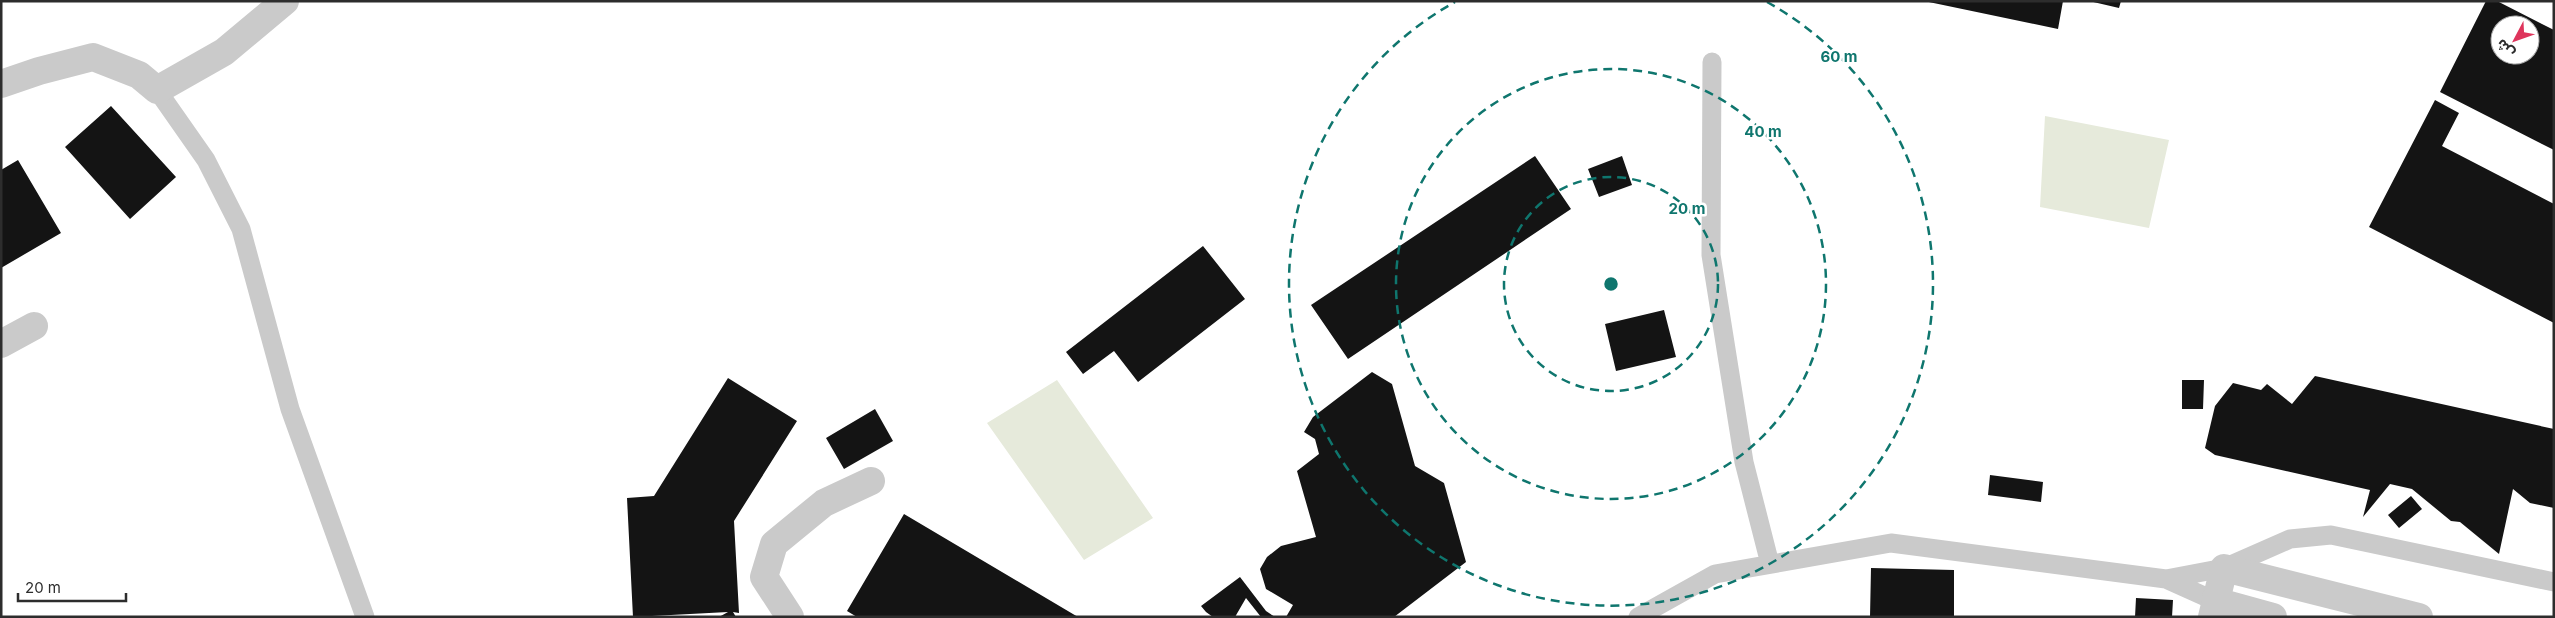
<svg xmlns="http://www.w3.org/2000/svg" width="2555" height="618" font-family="Inter,'Noto Sans Arabic',sans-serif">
	<rect width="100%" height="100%" fill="#fff"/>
	<path fill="#e6eadb" d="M2045,116L2169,140L2149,228L2040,207Z
		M1057,380L1153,518L1084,560L987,423Z"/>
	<path fill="#141414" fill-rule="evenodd" d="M1924,1H2063L2058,29Z
		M2089,1H2121L2119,8Z
		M2486,1H2497L2554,30V150L2440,92ZM2500,25H2530V55H2500Z
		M2435,100L2459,113L2442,146L2554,204V323L2369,227Z
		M111,106L176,177L130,219L65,147Z
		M1535,156L1571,209L1348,359L1311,305Z
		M1622,156L1632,185L1599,197L1588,169Z
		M18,160L61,233L1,268V170Z
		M1203,246L1245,299L1138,382L1114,351L1083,374L1066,352Z
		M1664,310L1676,357L1616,371L1605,324Z
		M1372,372L1392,384L1415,466L1444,483L1466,562L1394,617H1286L1293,605L1266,589L1260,569L1267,557L1281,546L1316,537L1297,471L1319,454L1315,439L1304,432L1313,417Z
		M2315,376L2554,429V508L2530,503L2513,489L2499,554L2460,522L2451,521L2412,489L2390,484L2363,517L2370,490L2215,455L2205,448L2215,406L2233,383L2261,390L2267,384L2292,404Z
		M728,378L797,421L734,521L739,613L733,612L736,617H719L728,612L633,617L627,498L654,496Z
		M2182,380H2204L2203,409H2182Z
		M875,409L893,441L844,469L826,438Z
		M1990,475L2043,482L2041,502L1988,495Z
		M2411,496L2422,509L2399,528L2388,515Z
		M904,514L1078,617H857L847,611Z
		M1871,568L1954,570V617H1870Z
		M1240,577L1266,611L1275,617H1261L1246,598L1235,617H1213L1206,612L1201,606Z
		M2136,598L2173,600L2172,617H2135Z"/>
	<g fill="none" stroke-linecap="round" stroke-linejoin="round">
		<path stroke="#cacaca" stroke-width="19" d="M1712,62L1711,255L1744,462L1770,564
			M157,90L206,160L241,229L290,409L365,617
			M2166,579L2224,568L2290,539L2331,535L2554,582
			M1638,617L1715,574L1891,543L2166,579L2215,601"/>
		<path stroke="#cacaca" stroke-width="28" d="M1,84L39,71L93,57L139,75L157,90L224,52L285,1
			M1,344L34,326
			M2215,601L2273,617
			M790,617L764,577L774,544L824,503L871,481
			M2212,617L2224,568L2419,617"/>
	</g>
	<g fill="none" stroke="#0f766e" stroke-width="2.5" stroke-dasharray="9 6">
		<circle cx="1611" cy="284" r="107"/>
		<circle cx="1611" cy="284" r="215"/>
		<path d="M1767 2A322 322 0 1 1 1455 2"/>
	</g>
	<circle cx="1611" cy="284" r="8" fill="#0f766e" stroke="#fff" stroke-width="2.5"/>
	<g font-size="15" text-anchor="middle" font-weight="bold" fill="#0f766e" stroke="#fff" stroke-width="5" stroke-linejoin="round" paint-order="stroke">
		<text x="1839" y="62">60 m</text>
		<text x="1763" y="137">40 m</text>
		<text x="1687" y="214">20 m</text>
	</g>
	<rect width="2555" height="618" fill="none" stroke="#2d2d2d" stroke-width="5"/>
	<g transform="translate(2515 40) rotate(229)"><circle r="24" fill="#ffffff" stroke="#ababab"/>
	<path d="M0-4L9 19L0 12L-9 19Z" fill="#de355c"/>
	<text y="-8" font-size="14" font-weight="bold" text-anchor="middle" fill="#2d2d2d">ش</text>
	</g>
	<path d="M18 593v8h108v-8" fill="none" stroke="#2d2d2d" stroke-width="2.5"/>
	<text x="25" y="593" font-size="15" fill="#2d2d2d" stroke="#ffffff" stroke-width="4" paint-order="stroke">20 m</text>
</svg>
